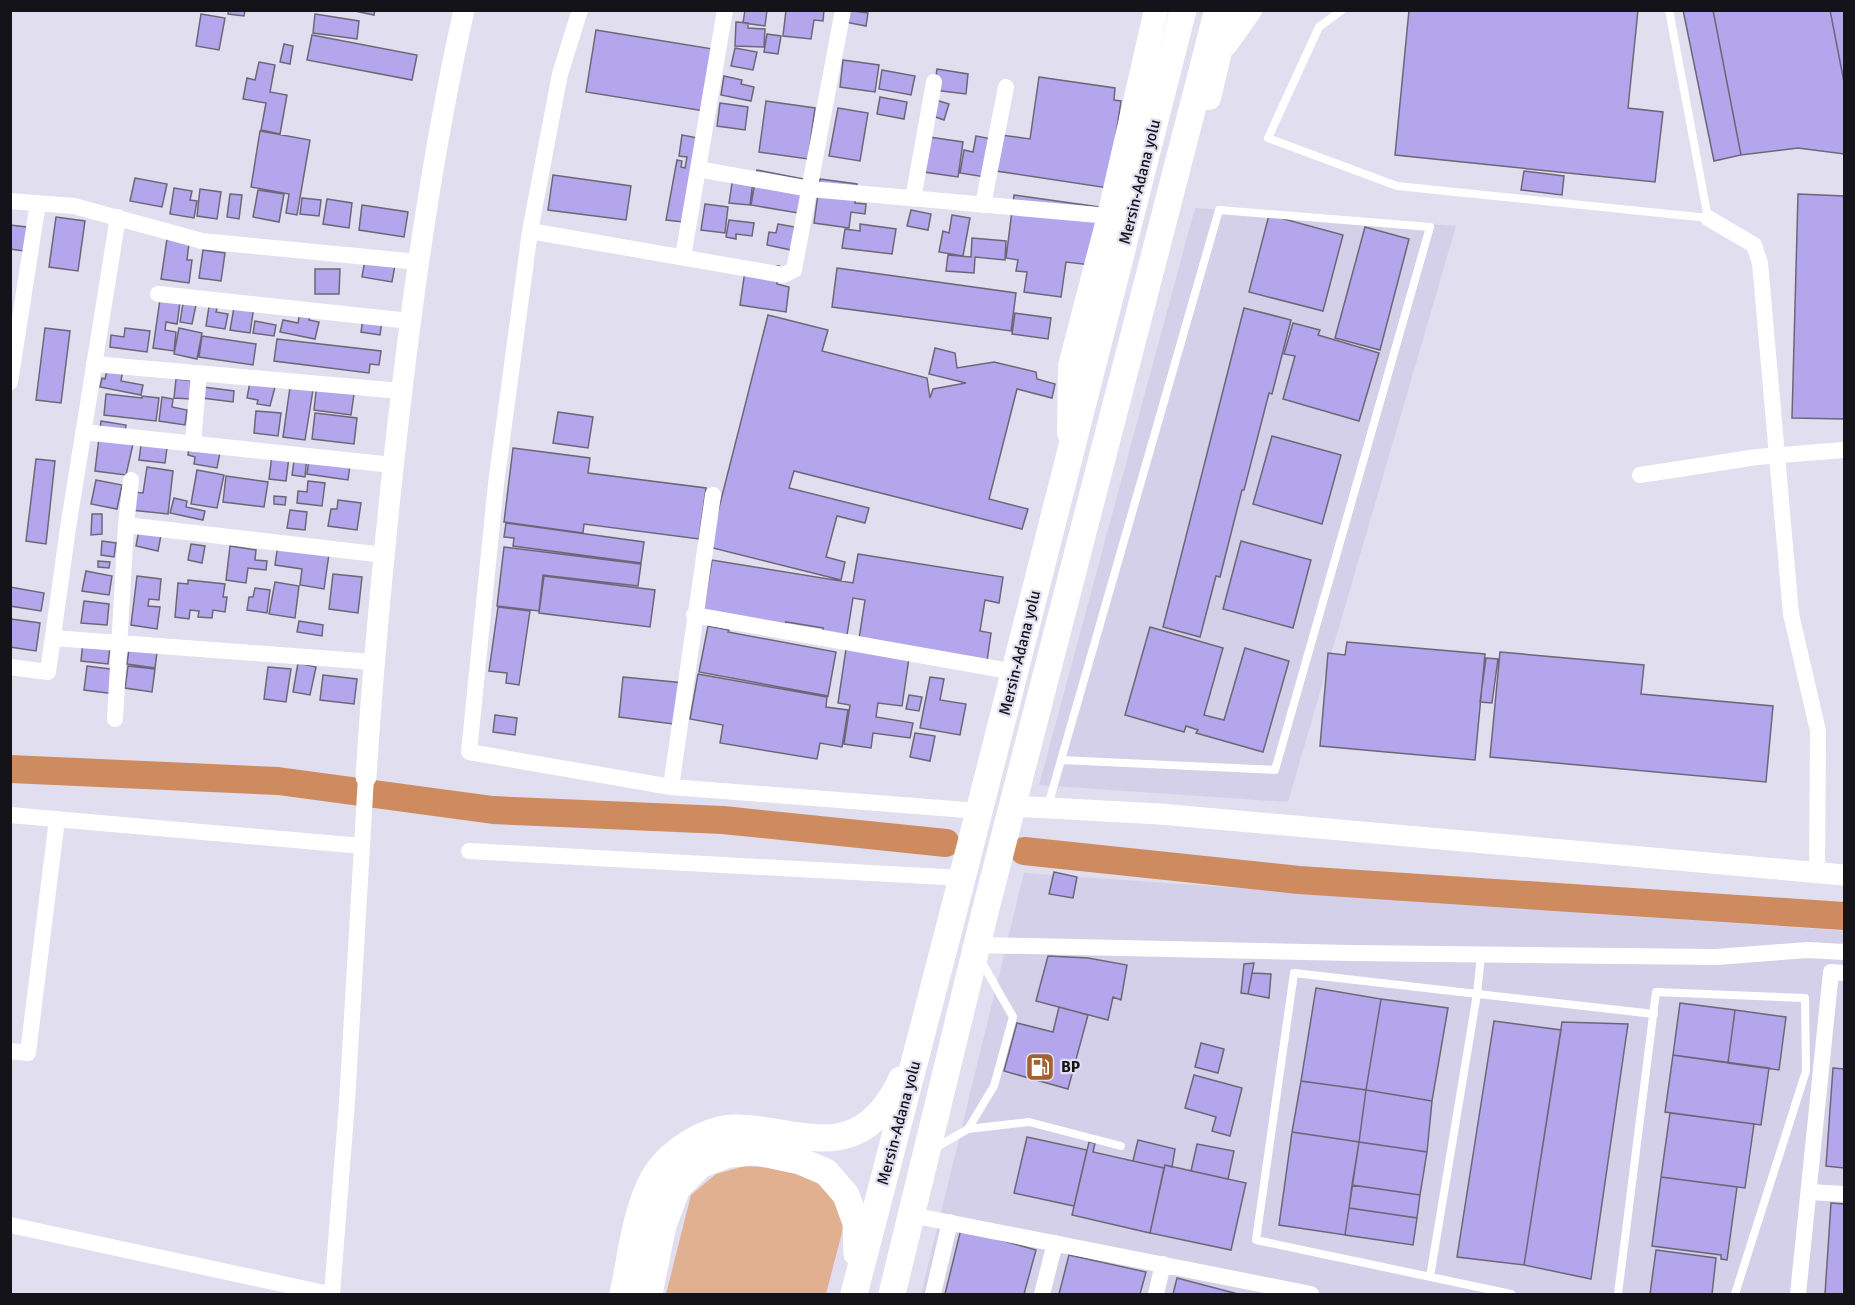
<svg xmlns="http://www.w3.org/2000/svg" width="1855" height="1305" font-family="Signika,sans-serif">
	<rect width="100%" height="100%" fill="#e1def0"/>
	<path fill="#d4d0e9" d="M1195,208L1456,226L1288,802L1039,785Z
		M1024,873L1844,931V1294H921Z"/>
	<path fill="#e1b091" d="M745,1166L790,1169L830,1187L845,1221L826,1294H666L691,1195L716,1174Z"/>
	<g fill="none" stroke-linecap="round" stroke-linejoin="round">
		<path stroke="#ce8b5f" stroke-width="28" d="M10,769L278,781L493,810L723,820L946,843
			M1024,851L1299,880L1844,916"/>
	</g>
	<path fill="#b4a6ec" stroke="#6a6877" stroke-width="1.5" d="M228,10H245L244,16L228,14Z
		M350,10H375L374,15Z
		M745,10H767L765,26L743,23Z
		M786,10H824L823,21L814,20L811,39L783,36Z
		M847,10L868,13L866,26L845,22Z
		M1409,10H1638L1628,108L1663,112L1655,182L1395,155Z
		M1683,10H1713L1741,155L1714,161Z
		M1713,10H1830L1844,82V154L1798,148L1741,155Z
		M1830,10H1844V82Z
		M201,14L225,18L219,50L196,46Z
		M315,14L359,21L357,39L313,33Z
		M736,22L748,23V28L765,29L764,47L735,46Z
		M596,30L713,49L704,111L586,92Z
		M767,34L781,36L778,54L764,52Z
		M312,35L417,55L412,80L307,60Z
		M284,44L293,46L290,64L280,62Z
		M735,48L757,52L753,70L731,66Z
		M843,60L879,65L875,92L840,87Z
		M259,62L275,65L270,92L287,95L280,134L261,130L266,103L243,99L247,78L255,80Z
		M937,69L968,74L966,94L934,90Z
		M882,70L915,76L911,95L879,89Z
		M724,76L742,80L741,84L754,87L751,101L721,95Z
		M1039,77L1115,88L1114,100L1121,101L1108,188L996,171L1001,135L1030,139Z
		M880,97L907,102L904,119L877,114Z
		M936,100L949,104L944,120L930,115Z
		M766,101L815,108L808,159L759,152Z
		M720,103L748,107L745,130L717,126Z
		M838,108L868,113L860,161L829,156Z
		M260,131L310,140L297,215L286,213L289,194L251,187Z
		M682,135L698,138L683,222L666,220L677,160L682,161L681,167L685,168L687,157L679,156Z
		M976,136L992,139L985,177L960,173L964,150L973,152Z
		M929,137L963,142L958,177L924,172Z
		M734,170L754,173L750,205L729,203Z
		M757,170L804,179L798,213L751,205Z
		M1524,171L1564,176L1562,195L1521,190Z
		M553,175L631,186L626,220L548,210Z
		M135,178L167,184L162,207L130,201Z
		M820,179L857,184L855,203L866,204L865,214L851,212L849,228L814,223Z
		M174,188L192,191L190,200L197,201L194,218L170,214Z
		M200,189L221,192L217,219L197,216Z
		M258,190L284,194L279,222L253,217Z
		M230,194L242,195L239,219L227,217Z
		M1798,194L1844,196V419L1792,418Z
		M1014,195L1099,207L1091,265L1066,262L1061,297L1024,292L1027,272L1016,271L1018,260L1006,258Z
		M302,198L321,200L319,216L300,214Z
		M327,199L352,203L349,228L323,224Z
		M705,204L728,207L725,233L701,230Z
		M362,205L408,212L404,237L359,230Z
		M911,210L931,214L928,230L907,226Z
		M952,215L970,218L963,256L939,252L943,231L949,233Z
		M1269,215L1343,235L1323,311L1249,292Z
		M56,217L85,221L78,271L49,267Z
		M729,220L754,223L752,236L736,234V239L726,237Z
		M778,224L795,227L791,250L767,245L769,232L776,233Z
		M860,224L896,229L892,254L842,248L845,229L860,231Z
		M10,225L27,227L24,251L10,249Z
		M1365,227L1409,239L1380,350L1335,338Z
		M168,232L190,235L187,260H192L189,283L161,279Z
		M972,238L1006,241L1005,260L975,257L974,273L946,271L948,255L971,257Z
		M203,250L225,253L221,281L199,278Z
		M365,260L395,265L392,282L362,277Z
		M779,266L777,284L789,287L786,312L740,305L745,271Z
		M837,268L1016,293L1011,331L832,307Z
		M315,269H340L339,294H315Z
		M161,292L181,295L177,324L166,322L165,330L176,332L174,351L153,348Z
		M184,297L197,300L192,324L180,322Z
		M210,300L219,301L216,312L228,314L225,329L206,326Z
		M235,302L254,306L250,333L230,330Z
		M301,307L311,309L309,320L319,322L315,339L280,332L283,320L298,323Z
		M1244,308L1291,320L1272,394L1269,393L1244,490H1242L1220,577L1216,576L1200,637L1163,627Z
		M1015,313L1051,318L1048,339L1012,334Z
		M768,315L828,330L822,351L927,378L930,398L933,389L966,383L929,374L935,348L955,353L957,368L994,362L1036,372L1037,379L1055,384L1052,398L1017,389L989,499L1028,509L1022,529L794,471L789,488L869,508L865,523L837,516L826,557L845,562L841,580L709,547Z
		M363,318L382,321L380,335L361,332Z
		M255,321L276,325L274,336L253,333Z
		M1293,323L1320,330L1318,335L1379,353L1359,421L1283,399L1295,356L1284,354Z
		M45,328L70,331L61,403L36,400Z
		M125,328L150,331L147,352L110,347L111,335L124,337Z
		M179,328L202,333L197,359L174,354Z
		M202,336L256,344L253,365L199,357Z
		M277,339L381,351L379,365L370,364L369,373L274,361Z
		M108,366L123,369L121,381L143,385L141,395L100,387L102,378L105,379Z
		M176,379L193,381L191,399L174,398Z
		M250,382L275,387L270,406L257,404L258,400L247,398Z
		M317,382L355,387L351,415L314,410Z
		M203,387L234,391L233,402L202,398Z
		M290,387L313,390L305,440L283,437Z
		M106,394L142,398V396L159,398L156,421L104,415Z
		M162,397L173,399L172,407L187,410L185,425L159,421Z
		M256,411L281,413L278,436L254,433Z
		M558,412L593,417L588,448L553,443Z
		M315,413L357,418L354,444L312,439Z
		M101,421L126,425L124,437L168,440L165,463L139,460L141,445L133,444L126,475L95,471Z
		M1272,436L1341,455L1322,524L1253,504Z
		M189,447H221L217,468L194,464L195,457L188,455Z
		M513,448L590,458L588,473L706,488L699,539L584,524L583,533L504,522Z
		M310,451L351,457L348,480L307,474Z
		M295,454L307,455L305,477L292,475Z
		M272,455L289,457L286,481L269,479Z
		M36,459L55,461L46,544L26,541Z
		M147,467L173,471L168,514L131,510L133,492L143,493Z
		M197,470L224,475L217,508L191,504Z
		M226,476L268,482L264,507L223,502Z
		M96,480L122,485L117,509L91,504Z
		M308,481L325,483L322,506L297,503L298,491L307,492Z
		M274,496L286,497L285,505L274,504Z
		M174,498L187,501L186,507L205,511L203,520L170,513Z
		M338,500L361,503L357,530L328,526L331,509H337Z
		M290,510L307,512L305,530L287,528Z
		M92,514H102V534L91,535Z
		M506,523L644,542L641,563L513,546L514,538L504,537Z
		M140,525L162,530L158,551L136,546Z
		M279,536L329,554L324,589L300,585L302,569L275,565Z
		M102,541L116,543L114,557L101,555Z
		M1241,541L1311,560L1293,628L1223,609Z
		M191,544L205,546L202,563L188,560Z
		M230,546L256,550L255,560L267,561L266,570L248,568L246,583L226,580Z
		M504,547L641,564L638,586L543,575L539,611L497,606Z
		M858,554L1003,577L999,603L985,600L980,631L991,633L987,661L859,639L865,600L853,598L847,635L823,631V628L786,622V625L703,612L712,560L853,583Z
		M98,561L110,562L109,568L98,567Z
		M86,571L112,576L109,595L82,591Z
		M333,574L362,577L358,613L329,609Z
		M137,576L161,579L159,600L149,599L148,606L160,607L157,629L131,625Z
		M544,576L655,590L650,627L539,613Z
		M188,580L225,584L223,597H227L225,612L213,610L212,618L198,617L199,611L190,610L189,619L175,617L178,583L188,584Z
		M275,582L299,586L295,618L269,614Z
		M10,587L44,593L41,611L10,606Z
		M255,588L270,590L267,613L247,610L249,597H253Z
		M84,601L109,604L107,625L81,623Z
		M498,607L530,611L519,685L506,683L507,673L489,671Z
		M11,619L40,623L36,651L10,647Z
		M299,621L323,625L322,636L297,632Z
		M708,626L729,630L728,632L836,652L828,696L699,672Z
		M1150,627L1223,648L1204,715L1224,720L1245,648L1289,661L1263,752L1196,733L1198,730L1186,726L1184,732L1125,715Z
		M83,641L110,645L108,664L81,661Z
		M130,642L158,645L155,668L127,664Z
		M1347,642L1485,654L1475,760L1320,746L1328,653L1345,655Z
		M846,649L909,658L902,706L878,703L876,717L913,723L910,738L873,733L871,748L844,744L850,705L838,703Z
		M1500,652L1644,665L1641,694L1773,706L1766,782L1490,757Z
		M1486,658L1498,659L1492,703L1480,702Z
		M298,663L316,667L310,695L293,692Z
		M87,666L118,670L115,694L84,690Z
		M128,666L155,669L152,692L125,688Z
		M268,667L291,669L286,702L264,699Z
		M698,674L827,697L826,707L848,710L842,747L820,743L817,759L720,743L723,725L690,719Z
		M323,675L357,679L354,704L320,700Z
		M623,677L685,683L681,725L619,717Z
		M930,677L944,679L940,700L966,704L960,735L920,728Z
		M909,695L922,697L919,711L906,709Z
		M495,715L517,718L515,735L493,732Z
		M915,733L935,736L930,761L910,757Z
		M1054,872L1077,877L1073,898L1049,894Z
		M1048,956L1088,958L1127,965L1121,1000L1113,997L1108,1020L1036,1001Z
		M1254,963L1248,994L1241,993L1244,964Z
		M1252,973L1271,974L1269,998L1248,994Z
		M1316,988L1381,999L1366,1090L1301,1081Z
		M1381,999L1448,1008L1432,1101L1366,1090Z
		M1680,1003L1735,1010L1728,1063L1673,1055Z
		M1059,1007L1088,1015L1068,1089L1004,1071L1017,1023L1053,1032Z
		M1735,1010L1786,1017L1779,1070L1728,1063Z
		M1494,1021L1561,1030L1524,1265L1457,1257Z
		M1562,1022L1628,1024L1591,1279L1524,1265Z
		M1201,1043L1224,1049L1218,1073L1195,1067Z
		M1673,1055L1769,1068L1761,1125L1665,1112Z
		M1833,1068L1844,1069V1168L1826,1166Z
		M1194,1075L1242,1088L1230,1136L1212,1131L1216,1117L1185,1108Z
		M1301,1081L1366,1090L1359,1142L1292,1132Z
		M1366,1090L1432,1101L1427,1152L1359,1142Z
		M1670,1113L1754,1124L1745,1188L1661,1177Z
		M1292,1132L1359,1142L1345,1235L1279,1225Z
		M1027,1137L1087,1150L1074,1206L1014,1193Z
		M1138,1140L1175,1149L1172,1167L1165,1165L1164,1168L1133,1161Z
		M1089,1142L1095,1143L1093,1152L1164,1168L1150,1233L1072,1215Z
		M1359,1142L1427,1152L1420,1195L1352,1185Z
		M1197,1144L1234,1151L1228,1179L1191,1171Z
		M1165,1165L1246,1183L1231,1250L1150,1233Z
		M1661,1177L1737,1187L1727,1260L1721,1259V1255L1652,1246Z
		M1352,1185L1420,1195L1417,1218L1349,1208Z
		M1831,1203L1844,1204V1294H1825Z
		M1349,1208L1417,1218L1413,1245L1345,1235Z
		M961,1229L1036,1250L1024,1294H945Z
		M1656,1250L1716,1258L1712,1294H1650Z
		M1069,1255L1146,1272L1140,1294H1059Z
		M1177,1278L1238,1294H1173Z"/>
	<g fill="none" stroke-linecap="round" stroke-linejoin="round">
		<path stroke="#fff" stroke-width="8" d="M1342,10L1319,27L1268,138L1397,186L1708,218L1669,10
			M1048,806L1061,760L1219,210L1430,227L1275,770L1061,760
			M968,1129L1029,1122L1121,1146
			M935,1148L968,1129L994,1086L1013,1017L980,959
			M1430,1277L1477,994L1481,955
			M1511,1294L1256,1240L1294,973L1654,1014
			M1618,1294L1656,992L1805,998L1806,1071L1735,1294"/>
		<path stroke="#fff" stroke-width="16" d="M580,10L560,74L530,231L496,484L469,752L671,787L979,811
			M698,169L810,189L1109,216
			M913,199L934,82
			M10,201L74,206L202,241L418,262
			M983,205L1006,87
			M1708,218L1754,245L1760,263L1791,614L1818,731L1817,872
			M530,231L783,275L794,270L843,10
			M683,257L725,10
			M158,294L410,321
			M94,364L401,391
			M10,382L38,203
			M83,432L393,465
			M193,444L199,373
			M1640,475L1757,457L1844,450
			M126,525L384,555
			M694,615L1015,672
			M53,638L373,662
			M10,667L48,672L68,528L118,217
			M115,719L126,525L131,480
			M671,787L713,495
			M10,815L362,846L366,777
			M469,851L962,878
			M977,945L1352,953L1716,957L1808,950L1844,952
			M10,1051L28,1053L57,819
			M1809,1192L1844,1194
			M911,1215L1311,1294
			M10,1225L329,1294
			M332,1294L347,1102L362,846
			M933,1294L950,1222
			M1042,1294L1055,1243
			M1156,1294L1163,1264
			M1798,1294L1831,972L1844,973"/>
		<path stroke="#fff" stroke-width="21" d="M366,777C372,680 381,583 391,487C408,327 429,167 464,10
			M1012,806L1160,814L1844,875"/>
		<path stroke="#fff" stroke-width="24" d="M1226,44L1250,10
			M1209,98L1230,10
			M1069,433L1070,366L1109,216L1156,10"/>
		<path stroke="#fff" stroke-width="27" d="M623,1294C631,1257 635,1213 653,1179C668,1153 705,1128 736,1128C790,1128 844,1161 885,1107C891,1098 897,1091 901,1080
			M649,1294L663,1225L677,1188L700,1165L729,1154L757,1152L800,1161L826,1172L846,1195L856,1223L857,1253
			M854,1294L957,898L1183,10
			M892,1294L986,908L1216,17"/>
	</g>
	<defs>
		<g id="fuel-square" transform="scale(1.5)"><rect x="-9" y="-9" width="18" height="18" rx="4" fill="#a46130" stroke="#e1def0"/><path d="M-5.5-6h7V0h2V4h1.3V-2.5L3-4.5l.8-.8L6-3V5H2.5V1h-1V6h-7ZM-4.2-4.7v3.2H.2V-4.7Z" fill="#fff"/></g>
	</defs>
	<g fill-rule="evenodd">
		<use href="#fuel-square" x="1040" y="1067"/>
	</g>
	<g text-anchor="middle" dominant-baseline="central" stroke-width="4.5" stroke-linejoin="round" paint-order="stroke">
		<g font-size="16" fill="#141319" stroke="#e1def0">
			<text transform="translate(1140 182) rotate(-76)">Mersin-Adana yolu</text>
			<text transform="translate(1020 653) rotate(-76)">Mersin-Adana yolu</text>
			<text transform="translate(899 1123) rotate(-75)">Mersin-Adana yolu</text>
		</g>
		<g font-size="16" font-weight="bold" fill="#141319" stroke="#e1def0" text-anchor="start">
			<text x="1061" y="1067">BP</text>
		</g>
	</g>
	<rect width="1855" height="1305" fill="none" stroke="#141319" stroke-width="24"/>
</svg>
